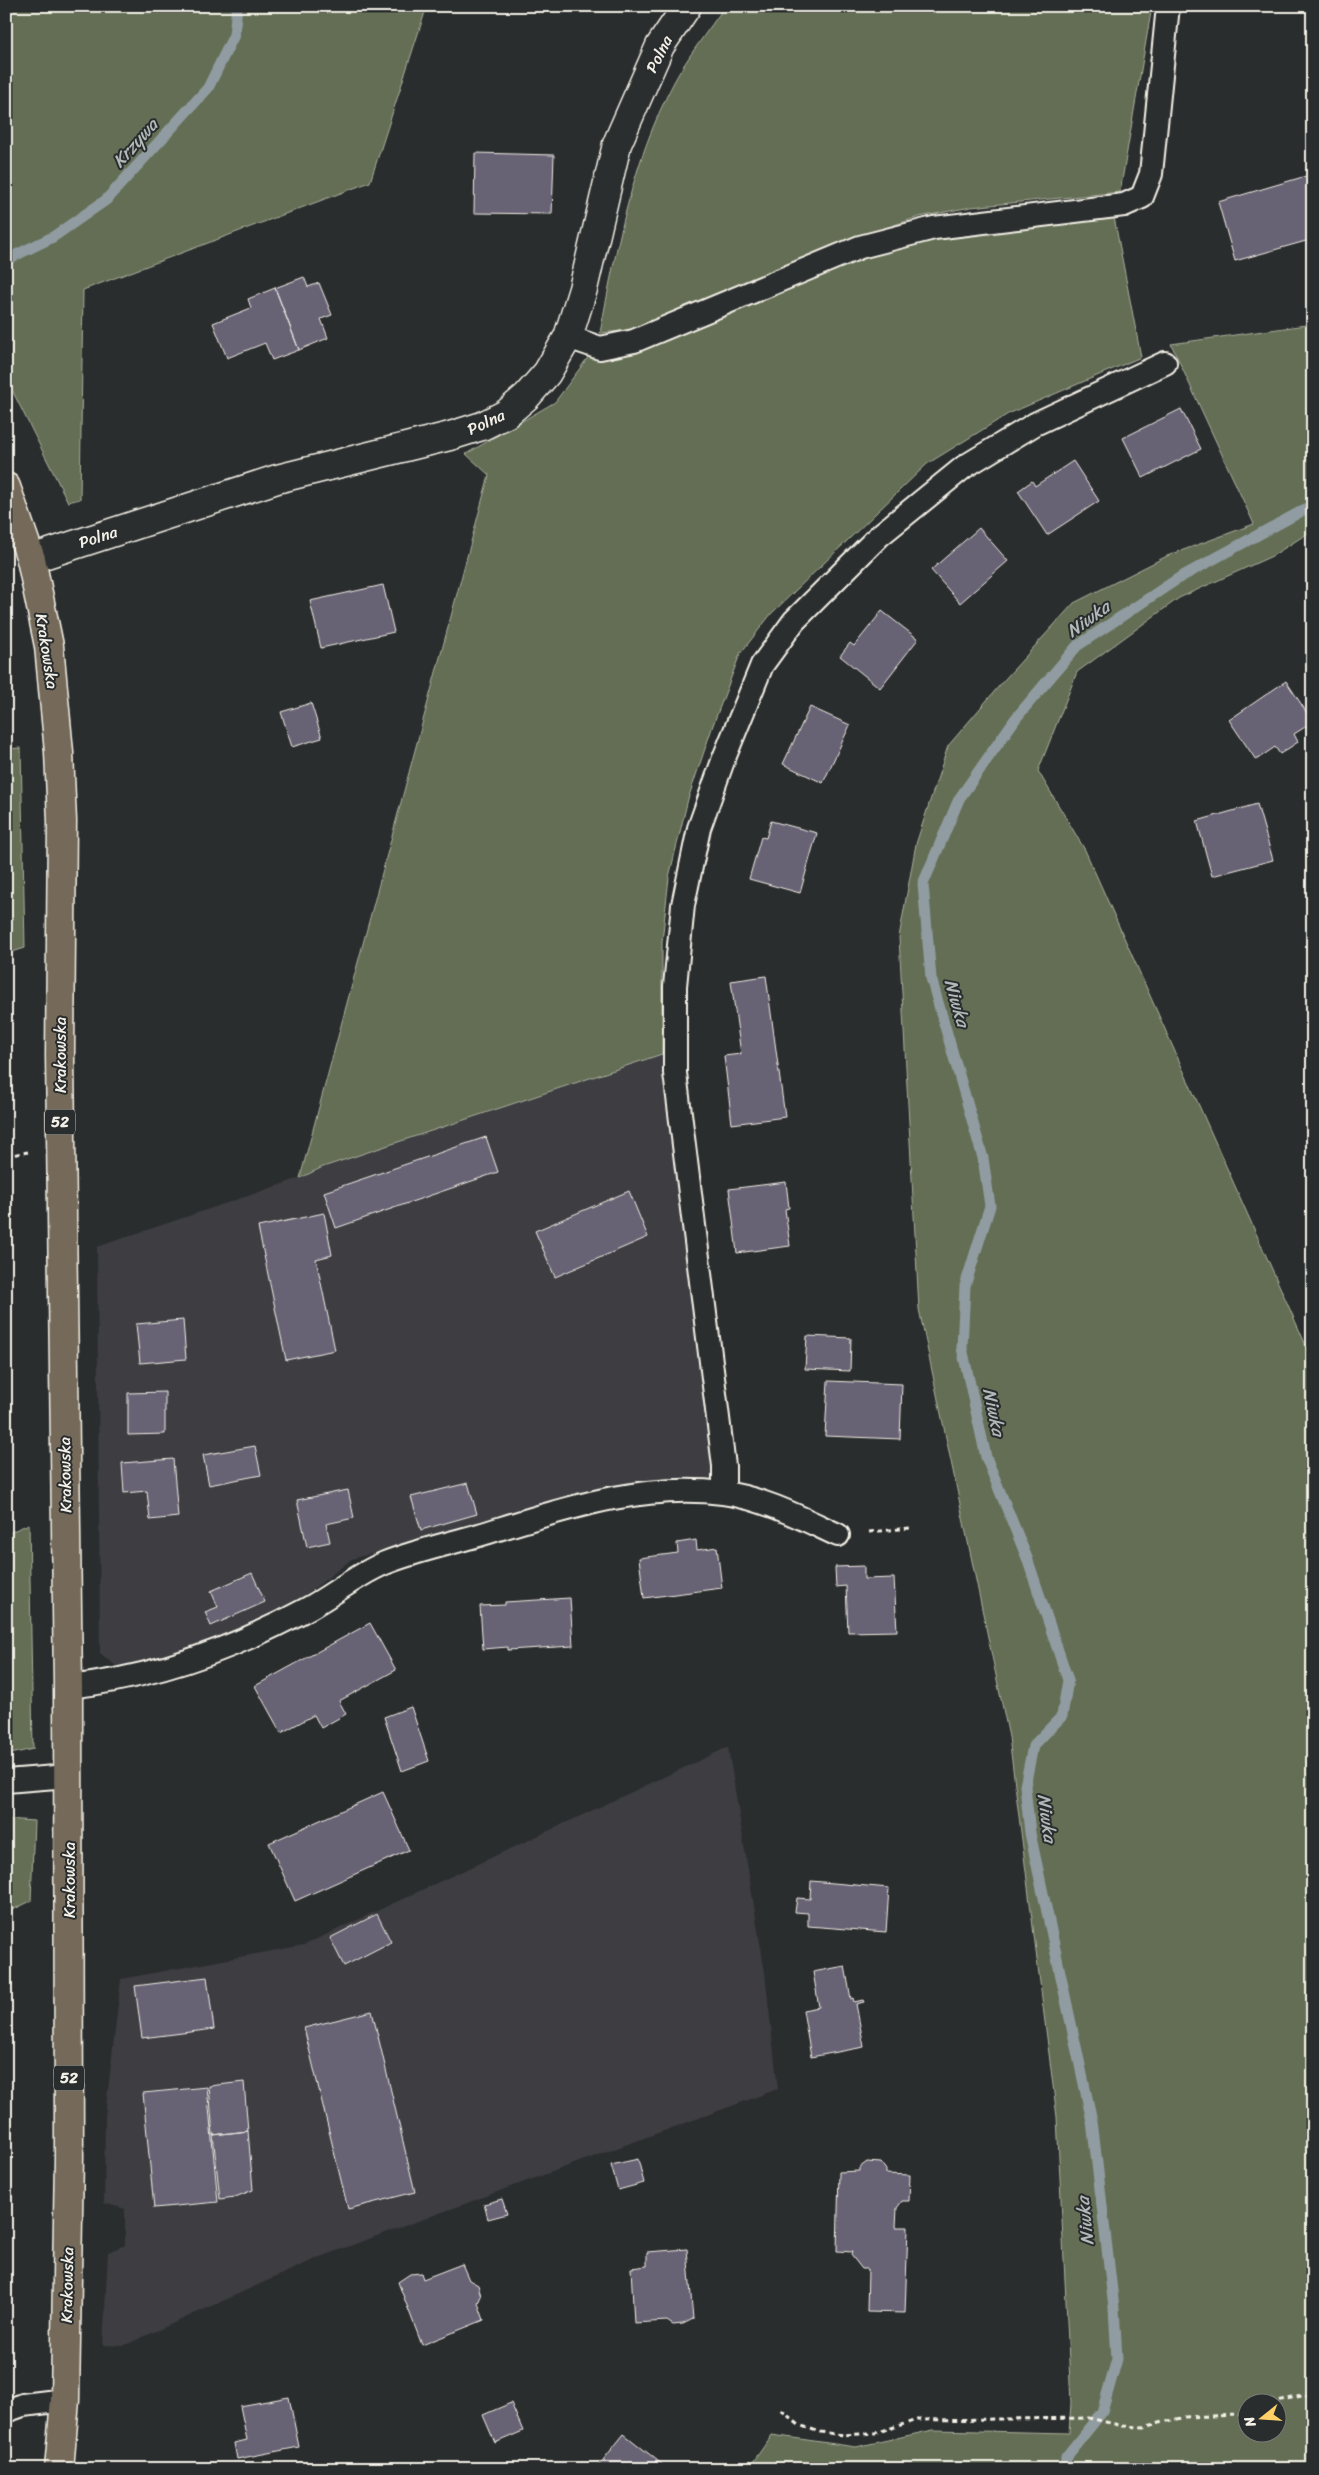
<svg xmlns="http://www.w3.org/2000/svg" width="1319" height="2475" font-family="Sriracha,sans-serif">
	<rect width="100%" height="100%" fill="#2a2d2e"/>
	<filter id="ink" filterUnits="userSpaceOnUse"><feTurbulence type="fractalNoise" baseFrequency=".02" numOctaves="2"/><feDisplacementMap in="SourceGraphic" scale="10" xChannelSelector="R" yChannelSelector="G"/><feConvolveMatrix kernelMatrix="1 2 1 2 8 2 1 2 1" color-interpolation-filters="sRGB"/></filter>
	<g filter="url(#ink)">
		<path fill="#3c3d43" d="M662,1054L716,1458L713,1483L399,1546L352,1559L303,1597L243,1626L174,1654L116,1666L100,1653L97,1247L300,1178L323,1167Z
			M728,1747L765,1973L778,2089L320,2257L123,2346L103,2345L108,2252L125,2245V2209L104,2203L105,2116L121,1979L304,1945Z"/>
		<path fill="#646e54" stroke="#acb09e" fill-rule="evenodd" d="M6,6H427L370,182L83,290L80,499L68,502L6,378Z
			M725,6H1152L1120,192L971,207L919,217L854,238L632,330L600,333C617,245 632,162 674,82C688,56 708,31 725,6Z
			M1114,217L1141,357L1008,414L927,464L771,614L740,654L713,725L688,799L669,877L662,942V1054L323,1167L300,1178L489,475L466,454L555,402L589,356L861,257L935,238Z
			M1313,324V530L1272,556L1179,598L1077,672L1038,771L1085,850L1313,1361V2469H748L772,2435L856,2447L933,2430L1069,2433L1071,2403L1057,2117L1009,1737L919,1309L899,937L916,844L948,746L1005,679L1074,603L1167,556L1254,524L1171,344ZM1246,2402H1276V2432H1246Z
			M21,748L25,948L6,954V749Z
			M29,1524L33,1749L6,1755V1534Z
			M6,1819L34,1821L31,1901L6,1913Z"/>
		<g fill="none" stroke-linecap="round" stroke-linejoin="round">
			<path stroke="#919ca2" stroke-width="11" d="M6,260L53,237L106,200L208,88L234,35L237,6
				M1065,2469L1066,2457L1102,2412L1117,2359L1114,2308L1092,2121L1030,1833L1025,1786L1033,1746L1062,1716L1068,1680L1027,1558L986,1457L962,1348L965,1286L990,1206L983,1158L931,978L923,884L959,799L1016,718L1077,646L1179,578L1313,505"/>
		</g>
		<path fill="#676274" stroke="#f4f1e8" d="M475,153L554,155L552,214L474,213Z
			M1313,174V239L1235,261L1218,202Z
			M304,277L308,287L319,283L332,315L321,319L328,338L299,350L275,288Z
			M275,288L299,350L272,360L265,343L227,358L213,323L251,308L248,299Z
			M1181,409L1201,449L1143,478L1123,438Z
			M1073,461L1099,501L1047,535L1018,491L1032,481L1035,486Z
			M979,528L1008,561L960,603L931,570Z
			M383,585L394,632L321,648L310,601Z
			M882,611L918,639L880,688L840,656L850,643L854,646Z
			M1286,681L1313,722L1294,734L1298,742L1280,754L1275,747L1256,760L1229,720Z
			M311,703L322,738L292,747L281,712Z
			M810,707L850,725L823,783L783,764Z
			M1257,804L1273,860L1212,876L1197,821Z
			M771,821L817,833L800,893L749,879L761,837L766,838Z
			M766,976L785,1117L732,1124L724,1056L741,1054L731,981Z
			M486,1137L498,1172L336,1228L324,1192Z
			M786,1182L789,1208L785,1209L790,1246L737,1253L729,1189Z
			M629,1191L648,1237L555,1277L535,1231Z
			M324,1213L332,1255L316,1259L335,1350L286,1360L258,1227Z
			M183,1320L186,1359L140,1363L136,1324Z
			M807,1336L851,1338L850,1371L805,1369Z
			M828,1381L902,1384L900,1439L825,1436Z
			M165,1392V1434L128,1435V1393Z
			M255,1446L261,1475L209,1485L203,1455Z
			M173,1459L178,1517L150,1520L147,1491L124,1493L122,1463Z
			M468,1483L477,1514L421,1530L411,1497Z
			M348,1490L354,1518L326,1524L330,1542L307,1547L297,1500Z
			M696,1540L697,1550L717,1547L722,1588L644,1598L639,1558L678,1553L677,1543Z
			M864,1566V1579L894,1578L897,1631L848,1632L846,1586L836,1587L835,1567Z
			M252,1573L265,1602L211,1626L205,1612L218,1607L211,1591Z
			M570,1598L573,1646L508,1650V1647L483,1649L480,1606L505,1605V1602Z
			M370,1623L396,1670L339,1701L346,1714L321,1728L314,1715L281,1733L255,1686Z
			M411,1707L429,1761L402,1771L384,1717Z
			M383,1792L409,1850L295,1901L269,1843Z
			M811,1881L889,1888L886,1932L808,1926V1913L795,1912L797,1898L810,1899Z
			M377,1914L391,1942L344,1966L330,1938Z
			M845,1966L851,1999L853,1998L854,2002L863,2000L864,2002L856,2004L864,2047L811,2057L803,2010L819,2007L813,1972Z
			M207,1977L214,2029L142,2038L135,1986Z
			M372,2011L415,2192L348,2209L304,2028Z
			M244,2082L248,2131L213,2135L209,2086Z
			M207,2087L218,2202L154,2208L143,2093Z
			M248,2131L253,2190L235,2197L220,2199L213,2135Z
			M638,2159L644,2183L618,2190L611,2165Z
			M867,2162L881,2163L886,2170V2174L910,2175L909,2201H902L897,2208L896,2227H908L905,2313L867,2312L868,2269H862L851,2255L852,2252L837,2251L839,2172L859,2171V2168Z
			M502,2199L507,2214L488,2219L484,2204Z
			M687,2249L693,2319L683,2324L673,2325L667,2321L634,2323L631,2268L647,2266V2252Z
			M462,2264L469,2280L478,2285L481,2296L478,2303L484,2320L422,2345L398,2282L410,2274L421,2273L423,2279Z
			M289,2397L299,2447L237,2459L234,2443L247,2440L240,2406Z
			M511,2403L523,2431L495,2443L483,2415Z
			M624,2434L668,2469H603L599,2465Z"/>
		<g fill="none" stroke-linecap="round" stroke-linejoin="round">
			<g stroke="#f4f1e8" stroke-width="26">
				<path id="lane" d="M568,337L600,348L634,341L860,247L934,228L1124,205L1142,197L1151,174L1168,6
					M724,1493V1466L675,1073V986L683,905L699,828L724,758L762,665L794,621L879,536L964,467L1035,424L1165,363
					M68,1687C152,1678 233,1649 307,1609C333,1595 358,1574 385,1563C415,1551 448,1544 479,1535C558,1511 640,1482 723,1493C763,1498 801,1518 838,1535
					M6,1781L68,1776
					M6,2411L23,2405L65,2400"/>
			</g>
			<g stroke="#f4f1e8" stroke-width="31">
				<path id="secondary" d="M31,559L277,479L450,436L482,426L506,414L527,396L547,373L568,337L583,289L617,144L660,46L687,6"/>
			</g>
			<g stroke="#f4f1e8" stroke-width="31">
				<path id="primary" d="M6,487L31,559L49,646L59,752L62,821L60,1055L68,1687L69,2156L65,2400L59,2469"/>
			</g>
			<path stroke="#f4f1e8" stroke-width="3" stroke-dasharray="5 4" stroke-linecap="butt" d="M6,1156L28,1152
				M869,1532L910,1528
				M1270,2402L1313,2394
				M781,2410L799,2425L820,2432L844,2435L875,2433L917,2420L1089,2418L1123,2426L1143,2427L1185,2417L1239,2415L1246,2412"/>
			<use href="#lane" stroke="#2a2d2e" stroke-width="22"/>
			<use href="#secondary" stroke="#2a2d2e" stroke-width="28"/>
			<use href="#primary" stroke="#746a5a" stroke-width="28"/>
		</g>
	</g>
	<g text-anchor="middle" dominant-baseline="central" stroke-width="4" stroke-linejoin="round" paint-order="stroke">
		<g fill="#2a2d2e" stroke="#b7b6b0" stroke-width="1">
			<rect x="45" y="1109.5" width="30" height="25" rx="4"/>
			<rect x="54" y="2065.5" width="30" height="25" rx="4"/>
		</g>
		<g font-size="15" font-weight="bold" fill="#f4f1e8">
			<text x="60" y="1122">52</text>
			<text x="69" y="2078">52</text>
		</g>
		<g font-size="16" fill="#f4f1e8" stroke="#2a2d2e">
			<text transform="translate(659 54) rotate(-63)">Polna</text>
			<text transform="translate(486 422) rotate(-25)">Polna</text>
			<text transform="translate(98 537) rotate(-18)">Polna</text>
			<text transform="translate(47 651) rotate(81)">Krakowska</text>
			<text transform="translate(60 1055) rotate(-90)">Krakowska</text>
			<text transform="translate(65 1475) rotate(-91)">Krakowska</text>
			<text transform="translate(69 1880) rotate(-90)">Krakowska</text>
			<text transform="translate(67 2285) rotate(-89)">Krakowska</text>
		</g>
		<g font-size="18" font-style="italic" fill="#b2b9b9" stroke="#2a2d2e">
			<text transform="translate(135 143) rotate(-48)">Krzywa</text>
			<text transform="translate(1088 619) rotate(-36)">Niwka</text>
			<text transform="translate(957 1003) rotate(74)">Niwka</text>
			<text transform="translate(994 1412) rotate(78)">Niwka</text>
			<text transform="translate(1047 1818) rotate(82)">Niwka</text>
			<text transform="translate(1085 2221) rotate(-96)">Niwka</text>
		</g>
	</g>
	<rect width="1319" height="2475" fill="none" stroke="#2a2d2e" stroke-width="25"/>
	<rect x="12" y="12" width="1294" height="2450" fill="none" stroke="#f4f1e8" stroke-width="2" filter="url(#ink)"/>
	<g transform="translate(1262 2418) rotate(253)"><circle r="24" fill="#2a2d2e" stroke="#7b7b78"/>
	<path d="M0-4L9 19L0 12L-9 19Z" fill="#ffd166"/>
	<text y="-8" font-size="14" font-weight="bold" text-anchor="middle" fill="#f4f1e8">N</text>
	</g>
</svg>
